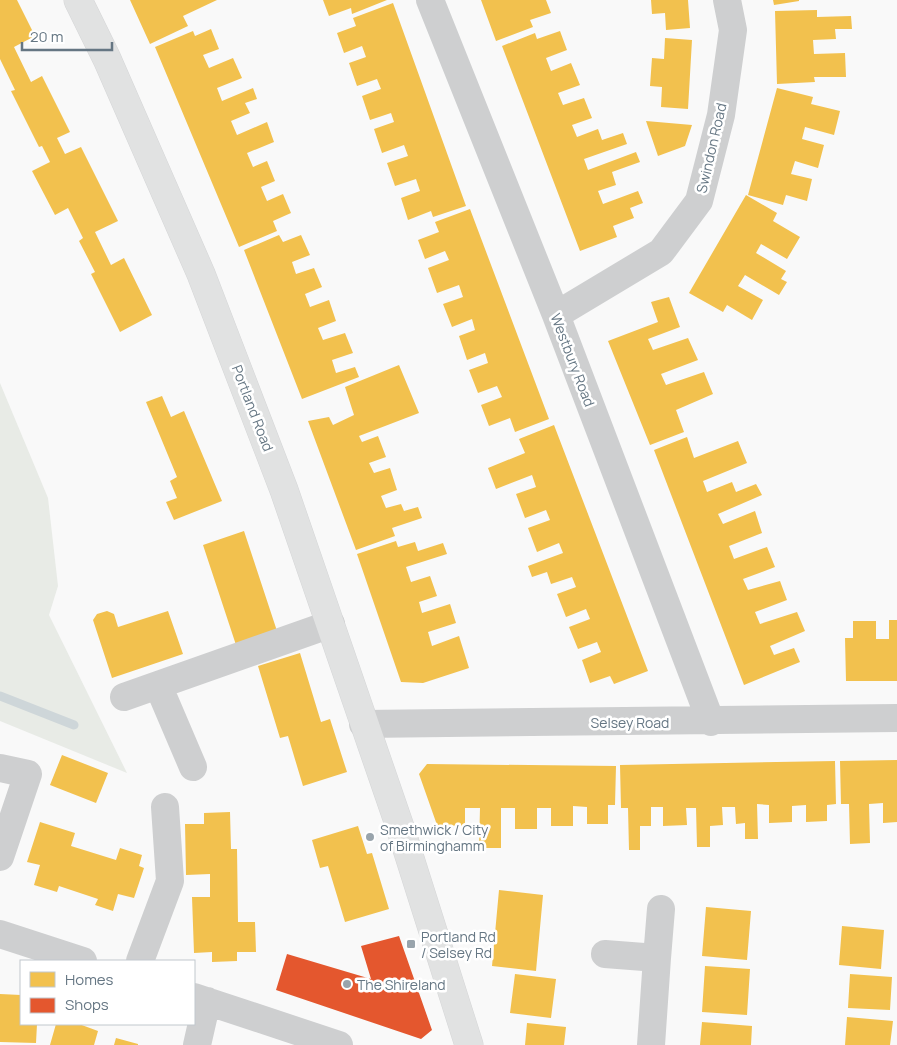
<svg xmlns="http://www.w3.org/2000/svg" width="897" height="1045" font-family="Manrope,sans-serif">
	<rect width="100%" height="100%" fill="#f9f9f9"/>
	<path fill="#e8ebe6" d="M0,383L48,498L58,586L49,615L127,773L0,721Z"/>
	<path fill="#f2c14e" d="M0,0H17L35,36L14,47L31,82L42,76L70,132L57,138L65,154L81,147L118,221L95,232L111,265L124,258L152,315L120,332L91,274L95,272L79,241L83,238L68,208L55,215L32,171L50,162L42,146L39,147L11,91L15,90L0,59Z
		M130,0H217L183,16L188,26L150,44Z
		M323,0H387L352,14L351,8L329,16Z
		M481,0H546L551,13L530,20L533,27L496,41Z
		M651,0H688L690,28L666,30L665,13L652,14Z
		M773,0H799V1L774,5Z
		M393,3L466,206L433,217L431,211L408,220L401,198L420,191L416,179L395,186L387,163L408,156L404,145L382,153L374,129L394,122L391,113L370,120L362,96L381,89L377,79L357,86L349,63L366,57L362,46L344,53L337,33L356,26L353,18Z
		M817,10V17L851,16L852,29H835L836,39L813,40L814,54L845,53L846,77H814L815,82L777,84L775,11Z
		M211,29L219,49L203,55L209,68L233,58L242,78L217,88L222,101L253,88L257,99L245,103L250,113L231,121L237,135L267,122L274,142L247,153L253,167L267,161L275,181L261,187L267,201L283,194L291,213L273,221L277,231L239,247L155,47L193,31L195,36Z
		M560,31L567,50L546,58L551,71L571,63L580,85L558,93L563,105L584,98L592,118L572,125L577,137L598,129L602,140L623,133L627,144L584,159L588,170L636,152L640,162L612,172L616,185L598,191L603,204L638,191L643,203L630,208L634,218L613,226L617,237L580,251L502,46L535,33L537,39Z
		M665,38L692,40L688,109L661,107L662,87L650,86L652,58L664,59Z
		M777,88L813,97L811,104L840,111L834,135L805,127L802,139L824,145L818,168L795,161L791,174L812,179L807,201L786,195L783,205L748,195Z
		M646,121L692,125L685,146L658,156Z
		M746,195L777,213L773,221L800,237L787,259L761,244L756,253L786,271L781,279L787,282L779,295L745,275L738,286L763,300L752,320L727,305L723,312L689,293Z
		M470,209L549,419L515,432L510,418L489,426L481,405L502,397L497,386L478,393L469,370L488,363L485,353L467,360L459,336L475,330L472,319L452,327L443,304L463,297L459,285L437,293L428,268L449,260L445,251L425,259L418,240L439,232L435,222Z
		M279,235L283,242L301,235L310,255L292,262L296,274L314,268L322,287L305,294L310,307L329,300L336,321L318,328L323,340L345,333L353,353L332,360L336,373L355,367L359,377L302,399L244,250Z
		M669,297L680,327L648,339L653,350L688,338L698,360L661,374L666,385L704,372L713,394L676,410L684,432L650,445L608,341L658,322L651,302Z
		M399,365L419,413L359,436L362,442L378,436L386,457L369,463L374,473L390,468L397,490L381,496L386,508L401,504L404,511L418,507L422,518L392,528L395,536L356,550L308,421L329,417L333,425L354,415L345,387Z
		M162,396L171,417L184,411L222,501L174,520L166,502L177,498L170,481L177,477L146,402Z
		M554,425L648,671L614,684L610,676L590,683L582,660L601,652L597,642L578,649L569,627L590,619L586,609L566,617L557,594L576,587L572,577L551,584L547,572L532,577L528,566L563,553L559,543L537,552L528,528L550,520L546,510L525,518L516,494L536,487L532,475L496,489L488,468L525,453L519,439Z
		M687,437L694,458L738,441L747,463L703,481L707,492L732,482L736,492L756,484L762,495L718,514L723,524L755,511L762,533L729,546L734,559L767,547L775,567L743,579L748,590L780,581L787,600L755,612L760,624L797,612L805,631L770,646L774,655L794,648L800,662L744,685L654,450Z
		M244,531L277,631L236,645L203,545Z
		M396,541L398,547L415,542L418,551L443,543L447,554L406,567L411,582L430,576L437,596L419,602L422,613L450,604L456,623L428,632L432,646L459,636L469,668L423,683L401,682L357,554Z
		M107,611L114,614L118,627L168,611L183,654L112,678L93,620L97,614Z
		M889,620H897V681H846L845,638H853V621H876V639H889Z
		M300,653L321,722L330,719L347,772L303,786L288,736L280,738L258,666Z
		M62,755L108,773L96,803L50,785Z
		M897,760V822L883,823V803L869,804L870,843L850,844L849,804H841L840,761Z
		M835,761L836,804L827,805V821L806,822V805L792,806V822L769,823V805L757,804L758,839H745V823L736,824L735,807H722L723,825L710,826V847H697L696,808H686L687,825L663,826V807H651V826H640V850H629L628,808H621L620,765Z
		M427,764L616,766L615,805H608V824H587V807L573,806V826H551V808H537V829H515V808H501V848H479L480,808H465V826L437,825L419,774Z
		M230,812L231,849H237L238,922H255L256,952H237V961L212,962V952L194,953L192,897H210V874L186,875L185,824H204V813Z
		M40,822L75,833L71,846L116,860L120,848L142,855L139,866L144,868L134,898L118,894L113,911L95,905L98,899L59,886L57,892L34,885L40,865L27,862Z
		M358,826L367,854L372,853L389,909L345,922L328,866L320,868L312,840Z
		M499,890L543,895L536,971L492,966Z
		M706,907L751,911L747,960L702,956Z
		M842,926L884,930L881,969L839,965Z
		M705,966L750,969L747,1015L702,1012Z
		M515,974L556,979L551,1018L510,1013Z
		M850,974L892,977L890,1010L848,1008Z
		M0,994L21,995V1024H37L36,1043L0,1042Z
		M847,1017L893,1021L890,1045H845Z
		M702,1022L752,1026L751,1045H700Z
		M527,1023L566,1027L564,1045H525Z
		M56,1024H79L98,1031L94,1045H50Z
		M116,1038L138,1044V1045H114Z"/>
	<path fill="#e4572e" d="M399,936L432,1030L421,1039L276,990L287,954L371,979L361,946Z"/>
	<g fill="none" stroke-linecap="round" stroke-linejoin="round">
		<path stroke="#ced6d9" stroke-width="9" d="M0,696L74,725"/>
		<g stroke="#d5d6d7" stroke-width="29">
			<path id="major" d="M78,0L107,59L201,274L284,490L400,827L469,1045"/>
		</g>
		<path stroke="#cecfd0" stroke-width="28" d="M430,0L556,315L711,722
			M556,315L661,252L699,201L721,115L733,30L727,0
			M158,685L193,767
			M124,697L331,624
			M363,724L897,718
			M0,768L28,774L0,857
			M0,934L83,961
			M605,954L657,958L651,1045
			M657,958L661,909
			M140,961L170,881L165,807
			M194,997L339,1045
			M197,1045L207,1001"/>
		<use href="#major" stroke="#e1e2e2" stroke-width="28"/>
	</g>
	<g fill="#99a4ac" stroke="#fff" stroke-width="2">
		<circle cx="370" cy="837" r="5"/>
		<rect x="406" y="939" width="10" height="10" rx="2.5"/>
		<circle cx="347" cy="984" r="5"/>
	</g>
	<g text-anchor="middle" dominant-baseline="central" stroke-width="5" stroke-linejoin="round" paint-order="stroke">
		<g font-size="14" fill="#657683" stroke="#fff">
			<text transform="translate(711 148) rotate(-77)">Swindon Road</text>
			<text transform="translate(573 360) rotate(69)">Westbury Road</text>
			<text transform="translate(253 408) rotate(69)">Portland Road</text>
			<text x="630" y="722">Selsey Road</text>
		</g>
		<g font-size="14" fill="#657683" stroke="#fff" text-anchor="start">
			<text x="380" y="829">Smethwick / City<tspan x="380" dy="16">of Birminghamm</tspan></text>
			<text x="421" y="936">Portland Rd<tspan x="421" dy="16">/ Selsey Rd</tspan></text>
			<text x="357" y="984">The Shireland</text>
		</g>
	</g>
	<rect x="20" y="960" width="175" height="65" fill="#ffffff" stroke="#c1c8cd"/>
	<rect x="30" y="972" width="25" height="15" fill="#f2c14e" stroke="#c1c8cd"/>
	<text x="65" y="985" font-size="15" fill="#657683">Homes</text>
	<rect x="30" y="998" width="25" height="15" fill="#e4572e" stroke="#c1c8cd"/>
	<text x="65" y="1010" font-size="15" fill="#657683">Shops</text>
	<path d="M22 42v8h90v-8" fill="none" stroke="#657683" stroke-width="2.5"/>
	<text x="30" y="42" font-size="15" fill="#657683" stroke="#ffffff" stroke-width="4" paint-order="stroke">20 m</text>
</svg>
